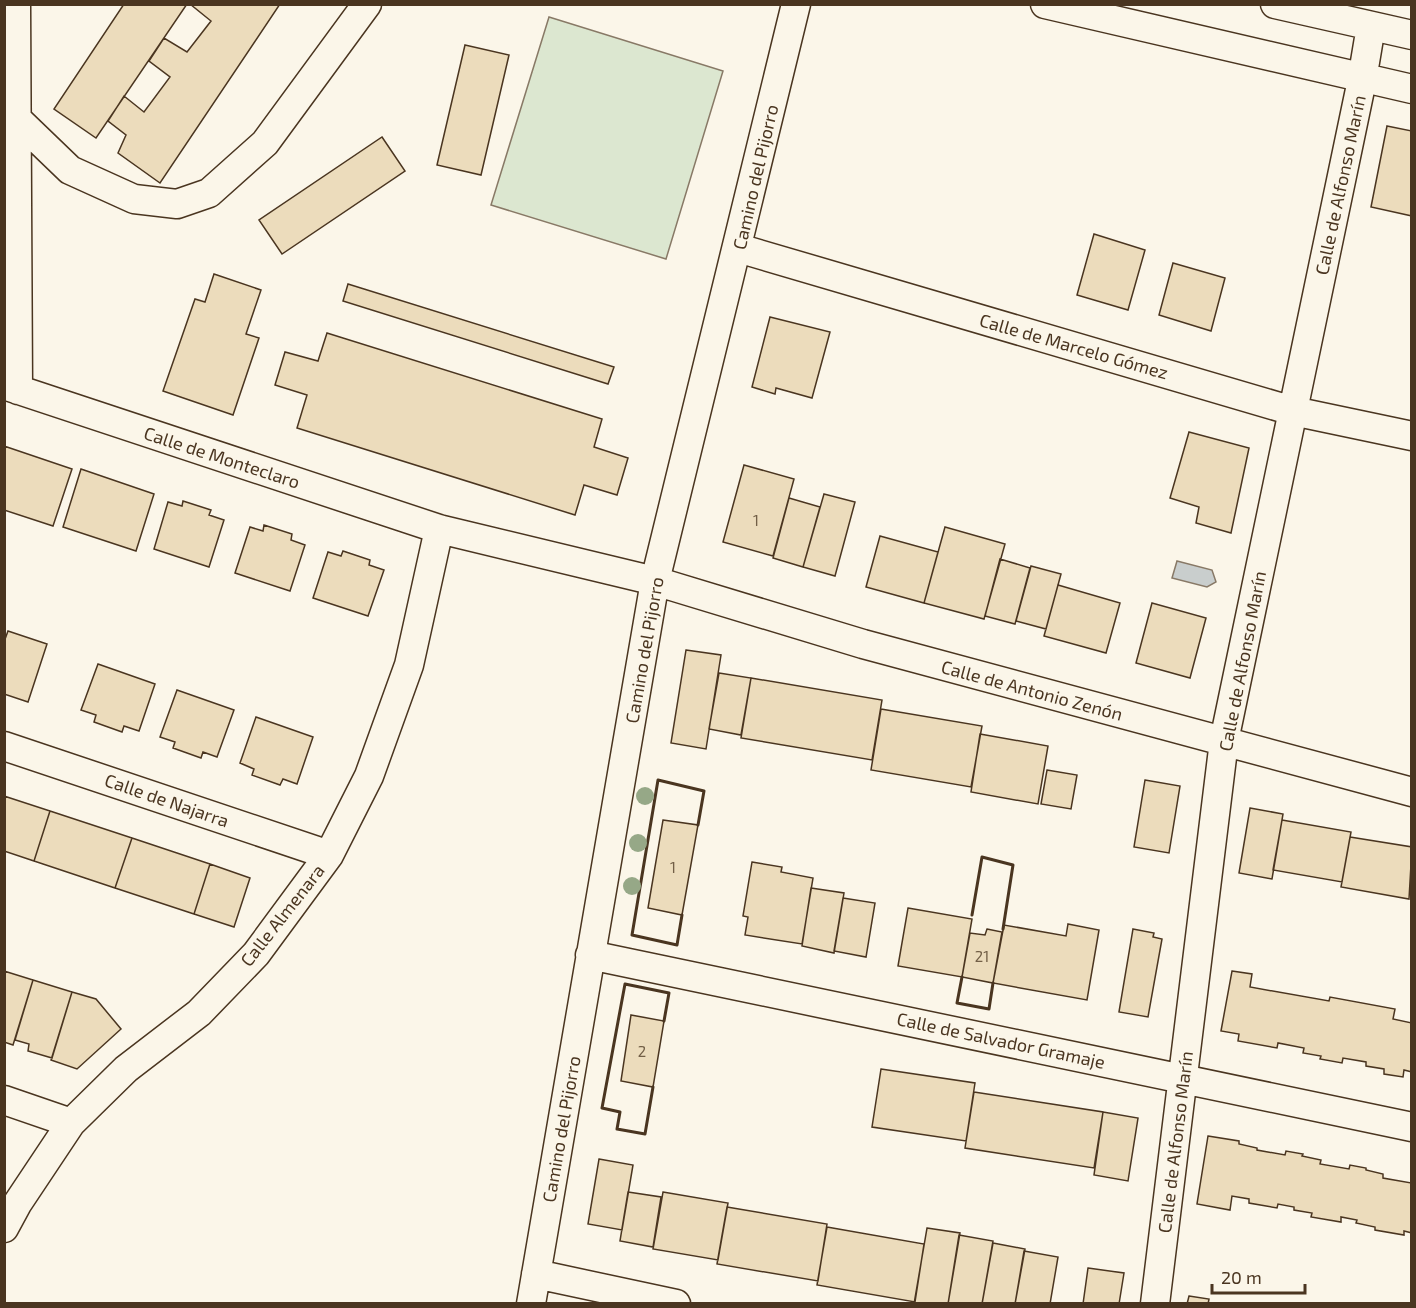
<svg xmlns="http://www.w3.org/2000/svg" width="1416" height="1308" font-family="'Exo 2',sans-serif">
	<rect width="100%" height="100%" fill="#fbf6e9"/>
	<path fill="#dce7d0" stroke="#887966" stroke-width="1.5" d="M549,17L723,71L666,259L491,205Z"/>
	<path fill="#c9cecd" stroke="#887966" stroke-width="1.5" d="M1177,561L1212,570L1216,582L1207,587L1172,578Z"/>
	<path fill="#ecdcbc" stroke="#4a3520" stroke-width="1.5" d="M124,4H187L96,138L54,109Z
		M190,4H280L160,183L118,153L126,135L108,121L124,96L144,112L170,77L149,61L164,38L187,52L211,21Z
		M465,45L509,55L481,175L437,165Z
		M1387,126L1412,131V216L1371,207Z
		M382,137L405,171L282,254L259,220Z
		M1094,234L1145,250L1128,310L1077,295Z
		M1173,263L1225,278L1211,331L1159,315Z
		M214,274L261,290L246,334L259,338L233,415L163,391L195,299L205,302Z
		M348,284L614,367L608,384L343,301Z
		M770,317L830,332L812,398L776,388L775,394L752,387Z
		M327,333L602,419L594,447L628,458L617,495L584,485L575,515L297,428L307,395L275,385L285,352L318,361Z
		M1189,432L1249,448L1231,533L1196,523L1199,507L1170,498Z
		M4,446L72,469L53,526L4,510Z
		M744,465L794,479L773,556L723,542Z
		M81,469L154,494L136,551L63,527Z
		M824,494L855,502L835,576L803,567Z
		M789,498L820,507L803,567L773,558Z
		M183,501L211,510L209,515L224,520L209,567L154,549L168,502L182,506Z
		M264,525L292,534L291,540L305,545L290,591L235,573L250,527L263,531Z
		M945,527L1005,544L984,619L924,603Z
		M880,536L938,552L924,603L866,587Z
		M343,551L370,560L369,565L384,570L368,616L313,598L328,552L341,556Z
		M1000,559L1030,568L1015,624L985,616Z
		M1031,566L1061,574L1046,629L1016,621Z
		M1058,585L1120,603L1106,653L1044,636Z
		M1152,603L1206,618L1190,678L1136,663Z
		M8,631L47,644L28,702L4,694V642Z
		M686,650L721,655L706,749L671,743Z
		M98,664L155,684L139,731L124,726L122,732L94,722L96,715L81,710Z
		M719,673L751,678L741,735L709,729Z
		M751,678L882,700L872,760L741,738Z
		M177,690L234,710L217,757L203,752L201,758L173,748L175,742L160,737Z
		M881,709L982,726L971,787L871,770Z
		M256,717L313,737L297,784L283,779L280,785L252,775L254,769L240,763Z
		M980,734L1048,746L1038,804L971,792Z
		M1047,770L1077,775L1071,809L1041,804Z
		M1145,780L1180,786L1169,853L1134,847Z
		M4,796L50,811L34,861L4,851Z
		M1250,808L1283,814L1272,879L1239,873Z
		M50,811L132,838L115,888L34,861Z
		M663,820L698,825L682,915L648,908Z
		M1282,820L1351,832L1342,882L1273,870Z
		M1350,837L1412,847L1409,899L1341,887Z
		M132,838L210,864L194,914L115,888Z
		M752,862L782,867L781,872L813,878L802,944L745,935L748,917L743,916Z
		M210,864L250,878L234,927L194,914Z
		M811,888L844,893L834,953L802,946Z
		M843,898L875,903L866,957L834,951Z
		M908,908L972,919L962,977L898,966Z
		M1068,924L1099,930L1087,1000L993,983L1004,925L1066,936Z
		M987,929L1002,932L993,983L962,977L970,933L985,935Z
		M1133,929L1154,933L1153,937L1162,939L1148,1017L1119,1012Z
		M4,971L33,980L13,1045L4,1042Z
		M1232,971L1252,974L1250,987L1329,1001L1330,997L1395,1009L1393,1019L1412,1023V1072L1404,1070L1403,1077L1384,1074V1069L1366,1066V1062L1343,1058L1342,1063L1320,1059L1321,1056L1303,1053L1304,1048L1278,1043L1277,1048L1238,1041L1239,1034L1221,1031Z
		M33,980L72,992L52,1058L28,1051L29,1044L15,1040Z
		M72,992L96,999L121,1029L77,1069L51,1060Z
		M631,1015L664,1021L653,1087L621,1081Z
		M881,1069L975,1083L966,1141L872,1127Z
		M974,1092L1103,1112L1094,1168L965,1148Z
		M1103,1112L1138,1118L1128,1181L1094,1175Z
		M1208,1136L1239,1141V1144L1257,1148V1150L1285,1155L1286,1151L1303,1154L1302,1156L1321,1160L1320,1164L1349,1169L1350,1165L1366,1168V1170L1383,1174V1178L1411,1183L1412,1179V1233L1404,1231V1235L1375,1230V1227L1356,1223L1357,1220L1341,1217V1222L1311,1217L1312,1213L1294,1210V1207L1278,1204L1277,1208L1249,1203V1199L1232,1196L1230,1210L1197,1204Z
		M599,1159L633,1165L622,1230L588,1224Z
		M628,1192L661,1197L653,1247L620,1241Z
		M663,1192L728,1203L718,1260L653,1249Z
		M727,1207L827,1224L818,1281L717,1264Z
		M827,1227L924,1244L915,1302L817,1285Z
		M927,1228L960,1233L948,1304H914Z
		M959,1235L993,1241L982,1304H948Z
		M993,1243L1025,1249L1015,1304H982Z
		M1024,1251L1058,1257L1050,1304H1015Z
		M1088,1268L1124,1273L1119,1304H1083Z
		M1189,1296L1209,1299L1208,1304H1187Z"/>
	<g fill="none" stroke-linecap="round" stroke-linejoin="round">
		<g stroke="#4a3520" stroke-width="31">
			<path id="street" d="M16,4L18,390
				M1045,4L1412,89
				M1275,4L1412,35
				M16,118L70,170L134,199L177,204L209,193L265,143L367,4
				M738,248L1293,411L1412,436
				M4,385L439,529L655,581L863,644L1412,792
				M4,746L329,855
				M590,955L1412,1127
				M4,1100L71,1123
				M4,1228L17,1204L71,1123L126,1069L199,1013L256,954L329,855L369,776L409,665L439,529
				M536,1274L676,1304
				M531,1304L655,581L796,4
				M1155,1304L1224,741L1362,80L1371,26"/>
		</g>
		<use href="#street" stroke="#fbf6e9" stroke-width="28"/>
		<path stroke="#4a3520" stroke-width="3" d="M682,915L677,945L632,935L658,780L704,791L698,825
			M972,915L982,857L1013,865L1003,929
			M962,977L957,1003L989,1009L993,983
			M653,1087L645,1134L617,1129L620,1112L602,1108L625,984L669,993L664,1021"/>
	</g>
	<g fill="#96a887">
		<circle cx="645" cy="796" r="9"/>
		<circle cx="638" cy="843" r="9"/>
		<circle cx="632" cy="886" r="9"/>
	</g>
	<g text-anchor="middle" dominant-baseline="central" stroke-width="4.5" stroke-linejoin="round" paint-order="stroke">
		<g font-size="15" fill="#725f47">
			<text x="756" y="520">1</text>
			<text x="673" y="867">1</text>
			<text x="982" y="956">21</text>
			<text x="642" y="1051">2</text>
		</g>
		<g font-size="18" fill="#4a3520" stroke="#fbf6e9">
			<text transform="translate(755 177) rotate(-77)">Camino del Pijorro</text>
			<text transform="translate(1340 185) rotate(-78)">Calle de Alfonso Marín</text>
			<text transform="translate(1074 346) rotate(16)">Calle de Marcelo Gómez</text>
			<text transform="translate(222 457) rotate(18)">Calle de Monteclaro</text>
			<text transform="translate(644 650) rotate(-80)">Camino del Pijorro</text>
			<text transform="translate(1242 661) rotate(-79)">Calle de Alfonso Marín</text>
			<text transform="translate(1032 690) rotate(15)">Calle de Antonio Zenón</text>
			<text transform="translate(167 800) rotate(19)">Calle de Najarra</text>
			<text transform="translate(282 915) rotate(-52)">Calle Almenara</text>
			<text transform="translate(1001 1040) rotate(12)">Calle de Salvador Gramaje</text>
			<text transform="translate(561 1129) rotate(-80)">Camino del Pijorro</text>
			<text transform="translate(1175 1142) rotate(-83)">Calle de Alfonso Marín</text>
		</g>
	</g>
	<rect width="1416" height="1308" fill="none" stroke="#4a3520" stroke-width="12"/>
	<path d="M1212 1284v9h93v-9" fill="none" stroke="#4a3520" stroke-width="3"/>
	<text x="1221" y="1284" font-size="18" fill="#4a3520" stroke="#fbf6e9" stroke-width="4.5" paint-order="stroke">20 m</text>
</svg>
